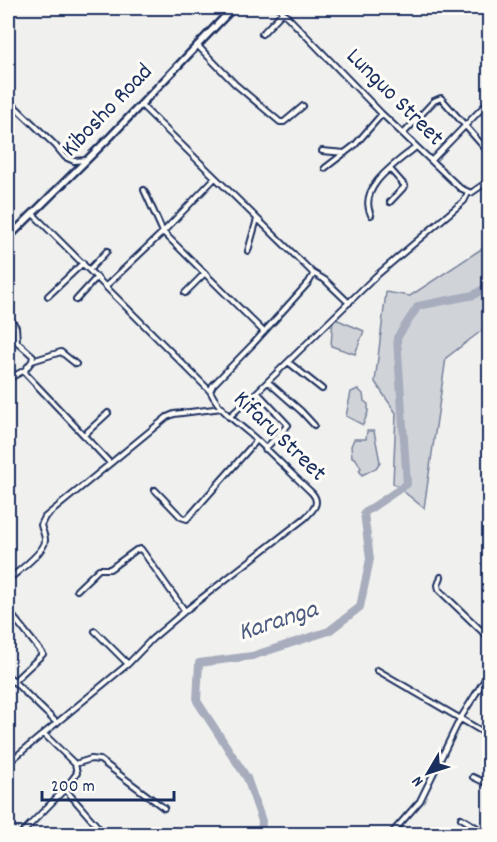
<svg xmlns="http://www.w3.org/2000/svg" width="497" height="842" font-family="Dekko,sans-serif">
	<rect width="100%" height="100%" fill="#f0f0ee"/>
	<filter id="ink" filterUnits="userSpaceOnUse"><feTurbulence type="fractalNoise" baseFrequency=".0167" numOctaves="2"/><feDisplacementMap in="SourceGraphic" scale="12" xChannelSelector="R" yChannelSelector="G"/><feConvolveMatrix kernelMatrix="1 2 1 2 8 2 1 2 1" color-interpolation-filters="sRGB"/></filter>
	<g filter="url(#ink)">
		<path fill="#d0d3d8" stroke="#76819b" stroke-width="1.5" d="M489,244V325L446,358L424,508L393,483L396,413L375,382L386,292L410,296Z
			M333,318L364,331L355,354L331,346Z
			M358,389L363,394L364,401L368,404V412L363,425L346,416L351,392Z
			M367,431H374L380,462L376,468L362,475L359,470L361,468L356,459L352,457L351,446L354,439H366Z"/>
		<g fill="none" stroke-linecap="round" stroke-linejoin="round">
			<path stroke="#a7adbd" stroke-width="8" d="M261,834L262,821L247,778L197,701L199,663L252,656L329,631L360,607L370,559L364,513L407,484L397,338L418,306L474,295L490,284"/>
			<g stroke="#1b2f5e" stroke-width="8">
				<path id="minor" d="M279,8L382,114L460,188L471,193L490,180
					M262,34L283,12
					M197,45L235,84L280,122H284L303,106
					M8,100L55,145L65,157L74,161L86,160
					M403,134L434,101L441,98L490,154
					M322,151L345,153
					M432,160L490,100
					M325,168L355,145L382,114
					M390,169L405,186L390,202
					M144,190L163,232L264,332
					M33,214L210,391
					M371,215C357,187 398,162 416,147
					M248,251L257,219
					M89,270L107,251
					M313,273L325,280L349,303
					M106,286L163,232L214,179
					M185,293L205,273
					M48,296L83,263
					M76,300L97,277
					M8,315L16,327L17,342L33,356L32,361L25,370L26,374L110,463
					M32,361L61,352L76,364
					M288,362L322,389
					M8,379L25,370
					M268,382L301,411L314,425
					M229,417L257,392
					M84,435L108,413
					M265,449L288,425L257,392L376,276L464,201L468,193
					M155,490L181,517L187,519L257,440
					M441,577L438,585L439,590L490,639
					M8,580C16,573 46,551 45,540C45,535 42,530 41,525L45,517L167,417L174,414L222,408
					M77,590L99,569H110L136,550L141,549L185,611
					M8,610L43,654L13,682
					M95,631L128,664
					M377,670L490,736
					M8,676L57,723
					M8,763L128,664L152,639L185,611L305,518C313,510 321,503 312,493C294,476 276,458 258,441C239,423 223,416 210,391L213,385L253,344L309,282L313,275L312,272L141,105
					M75,764L91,759L100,760L164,808
					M473,777L490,785
					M65,789L104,834
					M461,818L487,834
					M21,834L65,789L77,773L75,764L44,734
					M391,834L420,801L460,719L490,671"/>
			</g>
			<g stroke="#1b2f5e" stroke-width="10">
				<path id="secondary" d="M8,238L110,137L233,8"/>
			</g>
			<use href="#minor" stroke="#fdfcf7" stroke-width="4"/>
			<use href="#secondary" stroke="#fdfcf7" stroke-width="5"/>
		</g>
	</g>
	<g text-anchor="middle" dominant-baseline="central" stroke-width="6" stroke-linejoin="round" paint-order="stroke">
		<g font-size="24" fill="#1b2f5e" stroke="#fdfcf7">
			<text transform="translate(394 98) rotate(45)">Lunguo Street</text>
			<text transform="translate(108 111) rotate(-46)">Kibosho Road</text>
			<text transform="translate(279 437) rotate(44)">Kifaru Street</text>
		</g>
		<g font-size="26" font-style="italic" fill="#4c5b7f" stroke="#fdfcf7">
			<text transform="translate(278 622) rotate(-18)">Karanga</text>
		</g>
	</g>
	<rect width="497" height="842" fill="none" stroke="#fdfcf7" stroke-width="30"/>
	<rect x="15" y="15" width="467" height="812" fill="none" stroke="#1b2f5e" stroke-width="2" filter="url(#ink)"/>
	<g transform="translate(428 773) rotate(231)" stroke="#fdfcf7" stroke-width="4.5" paint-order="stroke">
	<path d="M0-4.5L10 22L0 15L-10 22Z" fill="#1b2f5e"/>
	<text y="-9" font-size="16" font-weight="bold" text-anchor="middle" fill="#1b2f5e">N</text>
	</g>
	<path d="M42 791v9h132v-9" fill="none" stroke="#1b2f5e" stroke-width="3"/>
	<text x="51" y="791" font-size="18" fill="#1b2f5e" stroke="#fdfcf7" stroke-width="4.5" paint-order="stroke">200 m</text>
</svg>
